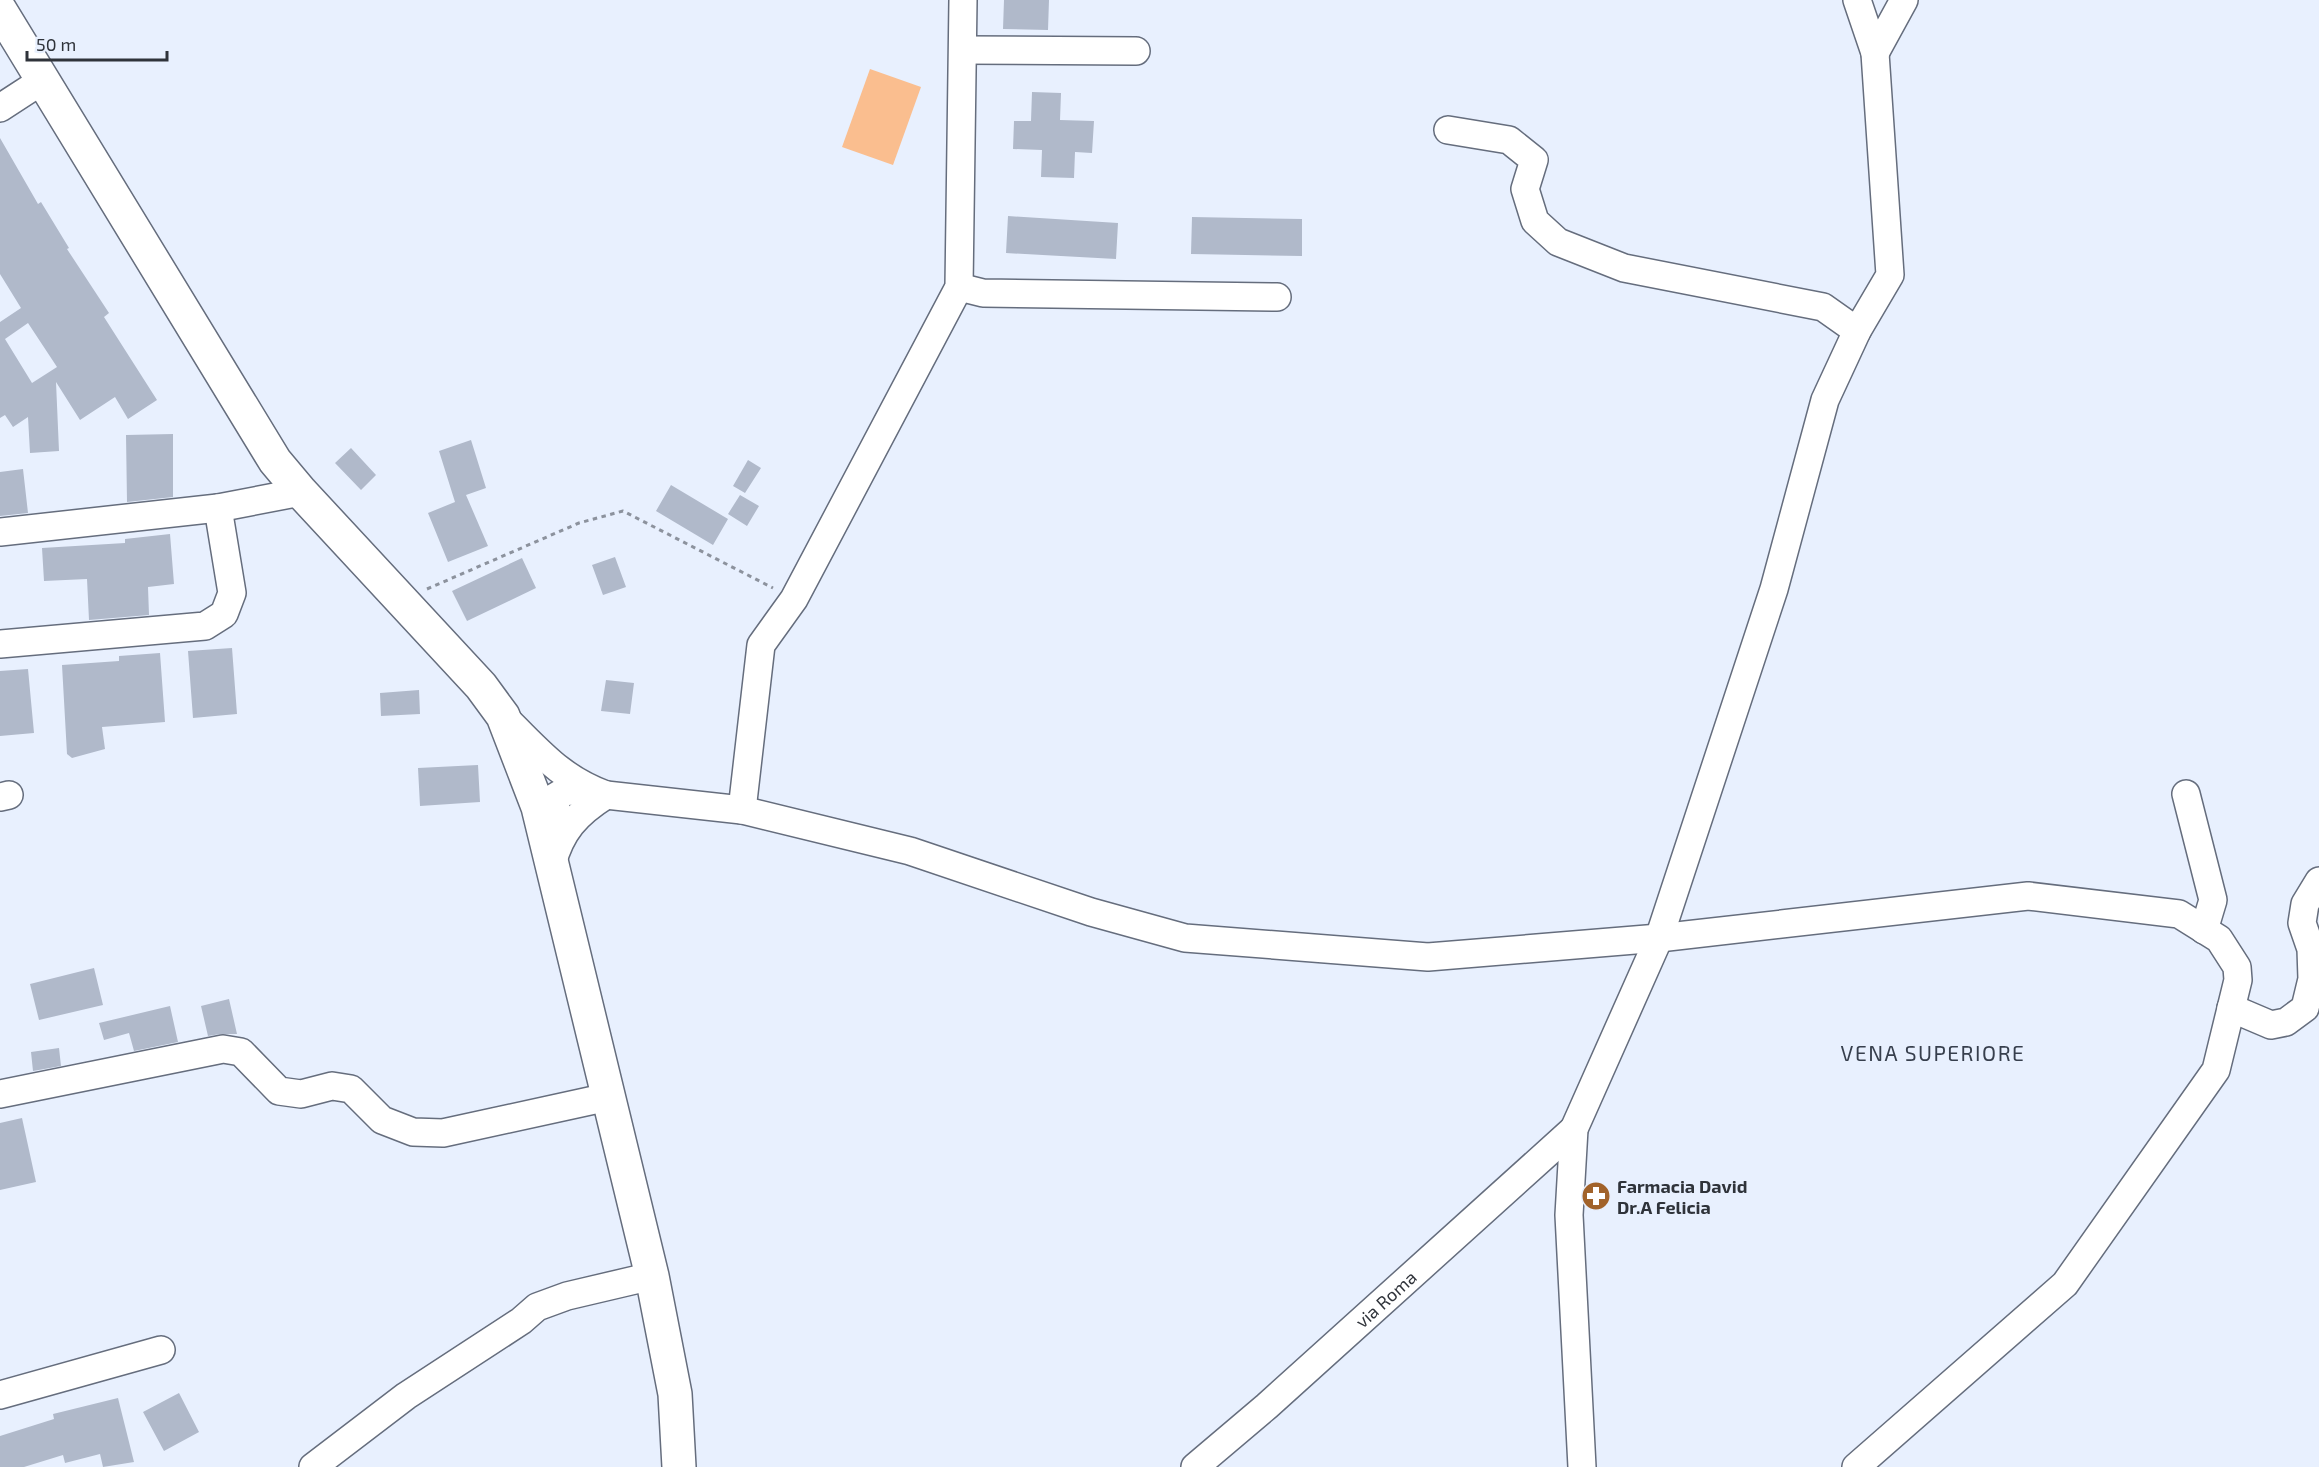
<svg xmlns="http://www.w3.org/2000/svg" width="2319" height="1467" font-family="'Exo 2',sans-serif">
	<rect width="100%" height="100%" fill="#e8f0fe"/>
	<path fill="#fabe8f" d="M870,69L921,87L893,165L842,147Z"/>
	<path fill="#b0b9ca" fill-rule="evenodd" d="M1004,0H1049L1048,30L1003,29Z
		M1032,92L1061,93L1060,120L1094,121L1092,153L1075,152L1074,178L1041,177L1042,150L1013,149L1014,121H1031Z
		M0,138L38,204L41,202L69,248L67,249L109,313L104,317L157,400L128,419L115,397L80,420L56,382L59,451L30,453L28,417L13,427L5,415L0,418V322L21,308L0,274ZM28,323L57,367L32,383L5,339Z
		M1008,216L1118,223L1116,259L1006,253Z
		M1192,217L1302,219V256L1191,254Z
		M173,434V497L127,502L126,435Z
		M471,440L486,488L466,495L488,546L448,562L428,513L455,502L439,451Z
		M351,448L376,475L361,490L335,463Z
		M748,460L761,468L745,493L733,486Z
		M23,469L28,513L0,516V472Z
		M671,485L728,519L713,545L656,511Z
		M740,495L759,506L747,526L728,514Z
		M170,534L174,584L148,587L149,615L89,620L87,579L44,581L42,548L125,543V539Z
		M615,557L626,587L603,595L592,565Z
		M522,558L536,588L467,621L452,591Z
		M232,648L237,714L193,718L188,651Z
		M160,653L165,722L102,727L105,749L72,758L67,754L62,665L119,661V656Z
		M28,669L34,733L0,736V671Z
		M606,680L634,683L630,714L601,711Z
		M419,690L420,714L381,716L380,693Z
		M478,765L480,802L420,806L418,768Z
		M94,968L103,1005L39,1020L30,984Z
		M229,999L237,1034H220L208,1036L201,1006Z
		M170,1006L178,1042L134,1051L129,1033L104,1040L99,1023Z
		M59,1048L61,1066L33,1071L31,1052Z
		M22,1118L36,1182L0,1190V1123Z
		M179,1393L199,1432L164,1451L143,1412Z
		M118,1398L134,1462L103,1467L100,1454L65,1463L63,1455L24,1467H0V1436L54,1419L53,1414Z"/>
	<g fill="none" stroke-linecap="round" stroke-linejoin="round">
		<g stroke="#656d7d" stroke-width="30">
			<g id="minor">
				<path d="M963,50L1136,51"/>
				<path d="M1875,53L1904,0"/>
				<path d="M0,108L43,80"/>
				<path d="M1448,130L1509,140L1534,160L1525,189L1535,221L1558,242L1624,268L1823,307L1857,331"/>
				<path d="M959,287L983,293L1277,297"/>
				<path d="M0,532L218,508L301,492"/>
				<path d="M0,644L205,626L224,614L232,593L218,508"/>
				<path d="M506,719C540,752 560,778 606,795C576,814 561,831 552,864"/>
				<path d="M2186,794L2213,900L2204,930"/>
				<path d="M606,795L742,810L910,851L1091,912L1185,938L1428,957L1659,938L2028,896L2179,914L2219,939L2237,967L2238,980L2216,1070L2065,1284L1856,1467"/>
				<path d="M0,797L9,795"/>
				<path d="M742,810L761,645L794,599L959,287L963,0"/>
				<path d="M557,811L538,807L563,792L588,789"/>
				<path d="M2231,1008L2271,1025L2286,1022L2305,1008L2312,979L2311,949L2302,923L2305,904L2319,881"/>
				<path d="M0,1094L223,1049L241,1052L279,1091L301,1094L332,1086L351,1089L382,1120L413,1132L443,1133L608,1097"/>
				<path d="M0,1395L161,1350"/>
				<path d="M313,1467L406,1396L521,1321L537,1307L567,1296L652,1276"/>
				<path id="s1" d="M1195,1467L1267,1406L1574,1129"/>
				<path d="M1582,1467L1569,1215L1574,1129L1659,938L1774,589L1825,400L1857,331L1890,275L1875,53L1857,0"/>
			</g>
		</g>
		<g stroke="#656d7d" stroke-width="36">
			<path id="major" d="M0,10L275,461L301,492L481,686L503,716L538,807L652,1276L675,1394L679,1467"/>
		</g>
		<path stroke="#8c929d" stroke-width="3" stroke-dasharray="4.5 4.5" stroke-linecap="butt" d="M427,589L579,523L623,511L773,588"/>
		<use href="#minor" stroke="#fff" stroke-width="27"/>
		<use href="#major" stroke="#fff" stroke-width="33"/>
	</g>
	<defs>
		<g id="pharmacy-disc" transform="scale(1.5)"><circle r="9.5" fill="#a1622a" stroke="#e8f0fe"/><path d="M-2-6h4v4h4v4h-4v4h-4v-4h-4v-4h4Z" fill="#fff"/></g>
	</defs>
	<g fill-rule="evenodd">
		<use href="#pharmacy-disc" x="1596" y="1196"/>
	</g>
	<g text-anchor="middle" dominant-baseline="central" stroke-width="4.5" stroke-linejoin="round" paint-order="stroke">
		<g font-size="18" font-weight="bold" fill="#2f333a" stroke="#e8f0fe" text-anchor="start">
			<text x="1617" y="1186">Farmacia David<tspan x="1617" dy="21">Dr.A Felicia</tspan></text>
		</g>
		<g font-size="18" fill="#2f333a" stroke="#e8f0fe">
			<text stroke="none"><textPath href="#s1" startOffset="254">via Roma</textPath></text>
		</g>
		<g font-size="21" letter-spacing="1.5" fill="#373f4d" stroke="#e8f0fe">
			<text x="1933" y="1052">VENA SUPERIORE</text>
		</g>
	</g>
	<path d="M27 51v9h140v-9" fill="none" stroke="#2f333a" stroke-width="3"/>
	<text x="36" y="51" font-size="18" fill="#2f333a" stroke="#e8f0fe" stroke-width="4.5" paint-order="stroke">50 m</text>
</svg>
